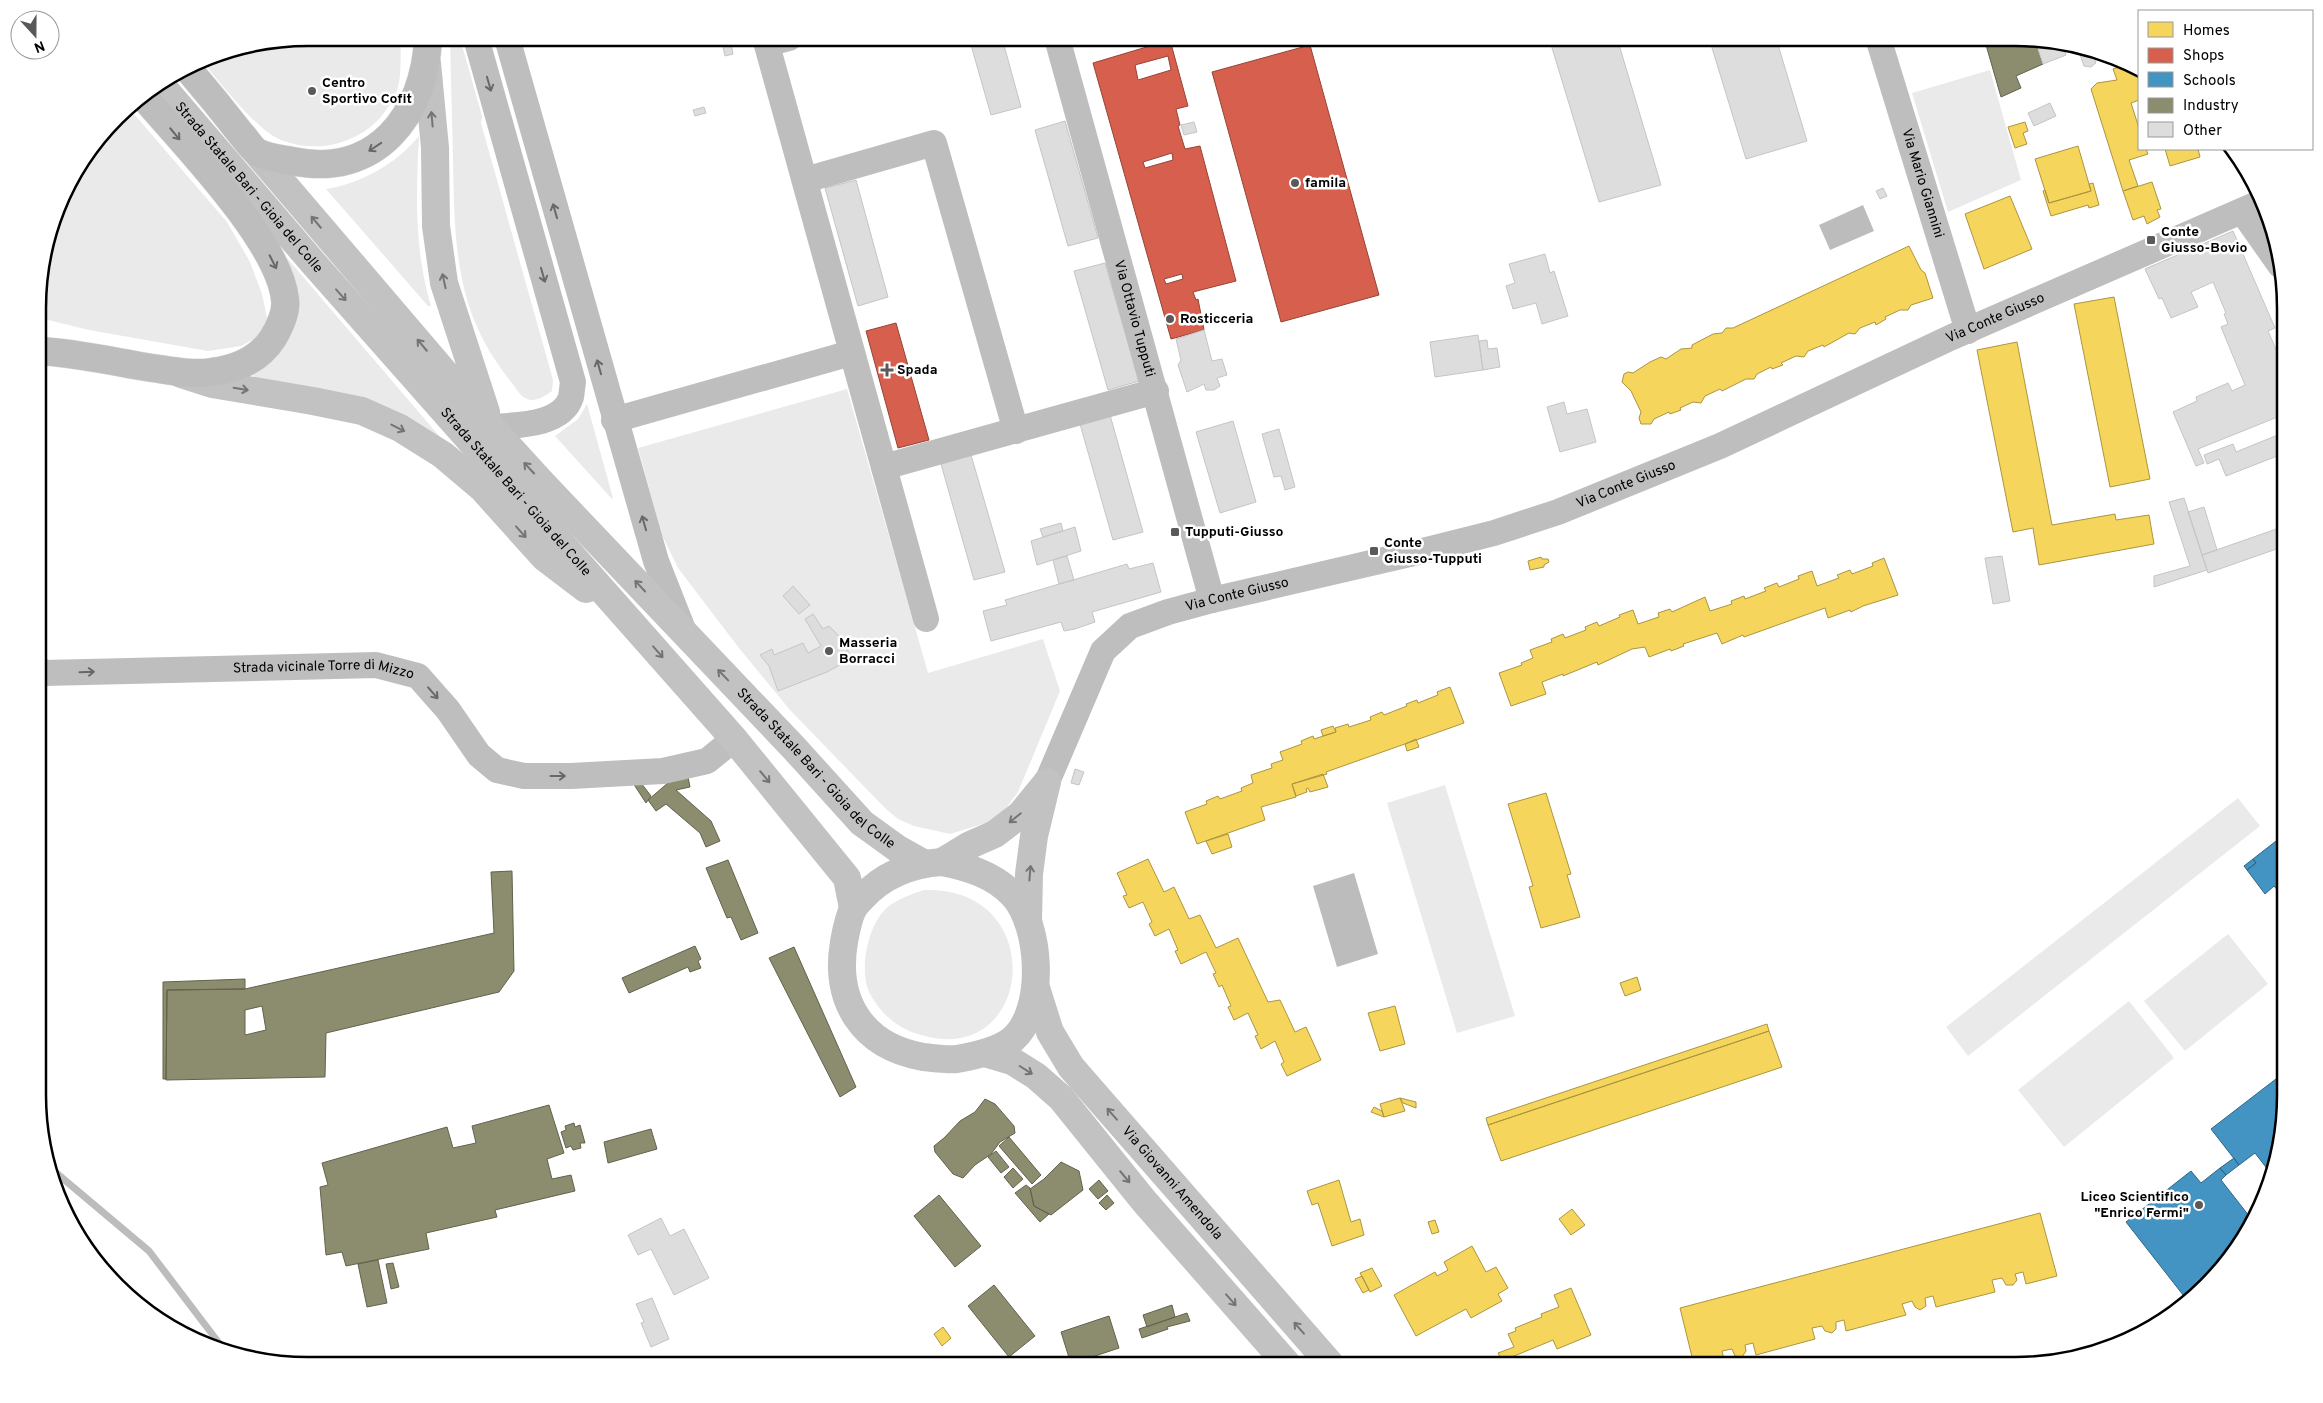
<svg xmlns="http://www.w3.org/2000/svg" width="2323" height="1403" font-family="Overpass,sans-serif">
	<rect width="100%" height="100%" fill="#fff"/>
	<path fill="#eaeaea" d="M308,38H401C400,53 402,71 398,87C397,92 393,98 390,104C369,141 321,156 281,140C256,130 220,82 201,60Z
		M450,38H460L482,116L481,123L553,380L552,391C541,399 530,405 520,394C505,374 489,354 479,331C454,279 454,215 453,159C452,119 451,78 450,38Z
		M1990,70L2021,180L1948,212L1912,93Z
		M128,107L227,222L250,262L262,294L267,318L260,336L241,346L208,351L89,330L40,318V273L66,188Z
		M419,136C416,193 414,249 431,306H428L326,189C362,183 396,164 419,136Z
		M287,258L440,437L254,380L253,373C285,357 307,320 297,285C295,276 289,268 285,260Z
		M847,389L928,673L1043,639L1060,691L1018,792L1007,807L992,821L950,834L914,826L898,819L885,808L790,710L739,648L678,568L662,535L638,448Z
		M587,404L613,498L612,499L555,436L578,419Z
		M1445,785L1515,1016L1457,1033L1387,803Z
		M2238,798L2260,826L1968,1056L1946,1027Z
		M924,890C1050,886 1034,1065 925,1036C900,1030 883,1017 870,994C858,970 868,922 889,906C900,898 912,894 924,890Z
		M2228,934L2268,984L2185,1051L2144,1001Z
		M2129,1001L2174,1058L2064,1147L2018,1090Z"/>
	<path fill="#bcbcbc" d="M1863,205L1874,231L1830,250L1819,225Z
		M1354,873L1378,954L1337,967L1313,886Z"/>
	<path fill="#f6d55c" stroke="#ac9540" d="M2127,64L2132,66L2135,74L2139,73V100L2131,103L2139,128V149H2146L2148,154L2129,160L2138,186L2123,191L2091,89L2097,83L2117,80L2113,69Z
		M2025,122L2028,131L2023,133L2027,144L2015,148L2008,127Z
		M2078,146L2091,191L2049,203L2035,159Z
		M2165,149H2198L2200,157L2170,166Z
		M2152,182L2161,209L2157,210L2160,217L2147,224L2144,216L2133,220L2123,191Z
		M2093,183L2099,205L2089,208L2088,205L2051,216L2043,191L2045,190L2049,203L2091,191L2089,184Z
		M2010,196L2032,249L1984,269L1965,214Z
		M1909,246L1921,270L1925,273L1933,298L1911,305L1908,310H1900L1885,317L1886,319L1876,325L1875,322L1860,328L1855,334L1849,333L1824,347L1823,345L1808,351L1804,357L1796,356L1781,363L1783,365L1772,369L1771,367L1757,374L1754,379H1746L1722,391L1720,389L1705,396L1701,403L1693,402L1680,408L1681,410L1670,414L1669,412L1654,419L1651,424H1641L1639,418L1641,412L1631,391L1622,382L1624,374L1628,372L1633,373L1650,362L1661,357L1666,359L1681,349L1692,348V345L1713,334L1722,333L1726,328H1733Z
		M2114,297L2150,479L2110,487L2074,304Z
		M2017,342L2052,525L2115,514L2116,520L2149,515L2154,544L2039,565L2033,528L2013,532L1977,350Z
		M1541,557L1542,559H1548L1549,562L1544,565V567L1530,570L1528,561Z
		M1884,558L1898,595L1863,606L1851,612L1850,610L1828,618L1825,608L1744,637L1743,635L1722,644L1717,633L1683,644L1684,646L1671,651L1670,649L1649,657L1645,647L1632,649L1598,665L1597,662L1563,676V674L1542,682L1546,694L1511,706L1499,673L1522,665L1521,663L1533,658L1530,650L1552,642L1551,639L1563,634L1565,638L1586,630L1585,627L1597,622L1599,626L1620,617L1619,615L1633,610L1638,624L1659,617L1658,613L1670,609L1672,612L1705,597L1710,611L1732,604L1731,601L1744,596L1745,599L1766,591L1764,588L1777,583L1779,587L1799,579L1798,576L1812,571L1817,586L1839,578L1837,575L1850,570L1852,574L1873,566L1872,563Z
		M1450,687L1464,723L1326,772L1327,774L1292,784L1296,797L1261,807L1265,820L1197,844L1185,812L1207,804L1206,801L1218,796L1220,799L1242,791L1241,788L1253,783L1251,775L1272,768L1271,764L1283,760L1280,752L1302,744L1301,741L1313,736L1314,739L1336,732L1335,728L1348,724L1349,727L1371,720L1370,717L1382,712L1384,715L1407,706L1406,704L1417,700L1418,703L1438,695L1437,692Z
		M1333,726L1336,732L1323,736L1321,730Z
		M1416,739L1419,747L1407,751L1405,744Z
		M1323,774L1328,787L1310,792L1308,788L1306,789L1307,792L1296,796L1292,784Z
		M1546,793L1571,874L1567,875L1580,917L1541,928L1529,887L1533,886L1508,804Z
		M1228,834L1232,847L1212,854L1206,841Z
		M1148,859L1164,892L1174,887L1189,919L1200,915L1216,948L1238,938L1268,1002L1280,1000L1295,1032L1306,1027L1321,1060L1287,1076L1281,1064L1284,1062L1275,1041L1261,1049L1255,1036L1258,1035L1248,1013L1234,1020L1228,1007L1231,1006L1222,985L1219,987L1213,974L1216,973L1206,952L1181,964L1175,951L1178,950L1169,929L1155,936L1149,924L1152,922L1143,902L1129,908L1123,896L1127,895L1117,873Z
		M1637,977L1641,990L1625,996L1620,983Z
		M1395,1006L1405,1044L1380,1051L1368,1013Z
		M1767,1024L1769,1031L1488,1125L1486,1118Z
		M1769,1031L1782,1067L1501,1161L1488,1125Z
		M1400,1098L1416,1102V1108L1403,1103Z
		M1400,1098L1405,1111L1384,1117L1380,1104Z
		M1374,1107L1382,1111L1384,1117L1371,1112Z
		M1339,1180L1351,1222L1360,1219L1364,1235L1332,1246L1318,1203L1312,1205L1307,1191Z
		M1572,1209L1585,1225L1571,1235L1559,1219Z
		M2040,1213L2057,1276L2026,1284L2023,1272L2015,1274L2017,1280L2013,1285H2006L2002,1278L1992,1280L1995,1292L1936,1307L1933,1296L1925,1298L1926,1306L1920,1310L1915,1307L1912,1301L1902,1304L1906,1315L1846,1331L1844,1320L1836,1322V1329L1832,1333L1825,1331L1822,1326L1812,1328L1815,1339L1756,1355L1753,1343L1745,1345L1746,1351L1742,1357L1735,1356L1732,1349L1722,1351L1725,1363L1716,1365H1694L1680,1308Z
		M1435,1220L1439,1232L1432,1234L1428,1222Z
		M1472,1246L1486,1272L1496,1267L1508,1288L1498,1294L1502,1301L1471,1318L1466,1309L1416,1336L1394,1295L1435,1272L1437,1276L1448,1270L1444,1262Z
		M1372,1268L1382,1286L1370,1292L1360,1273Z
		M1362,1276L1369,1290L1363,1293L1355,1279Z
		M1571,1288L1591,1335L1557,1349L1553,1340L1502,1361L1498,1353L1514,1347L1508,1334L1516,1331L1515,1328L1542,1317L1541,1314L1559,1307L1554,1295Z
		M943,1327L951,1338L942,1346L934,1334Z"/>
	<path fill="#d6604d" stroke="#964336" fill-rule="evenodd" d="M1170,40L1188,106L1176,109L1180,125L1178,126L1185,149L1200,146L1236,281L1193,292L1196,300L1198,299L1204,330L1171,339L1093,63ZM1168,56L1171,70L1138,80L1135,65ZM1172,153L1173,160L1145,168L1143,162ZM1182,274L1183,279L1166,284L1164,279Z
		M1310,45L1379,295L1281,322L1212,72Z
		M896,323L929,440L898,448L866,331Z"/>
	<path fill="#4393c3" stroke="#2f6788" d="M2285,834V899L2274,886L2265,894L2247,870L2256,863L2253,859Z
		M2253,859L2256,863L2247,870L2244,866Z
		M2285,1072V1112L2272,1175L2255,1153L2239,1165L2211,1129Z
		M2234,1158L2239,1165L2226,1175L2220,1168Z
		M2220,1168L2226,1175L2221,1180L2253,1221L2249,1230L2206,1286L2187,1300L2126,1222L2191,1171L2201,1183Z"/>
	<path fill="#8c8c6e" stroke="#62624d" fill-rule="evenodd" d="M1984,38L2035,40L2043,64L2016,76L2021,88L2001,97Z
		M688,777L690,787L676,790L711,821L720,841L706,847L700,833L666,804L656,811L648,800L669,782Z
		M638,779L651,796L646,803L633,783Z
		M728,860L758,933L741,940L731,917L727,918L706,868Z
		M512,871L514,971L499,992L326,1033L325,1077L166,1080L167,990L245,989L494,933L491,872ZM262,1006L266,1030L245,1035V1010Z
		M695,946L701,959L698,961L701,968L690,972L688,967L629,993L622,978Z
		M794,947L856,1087L840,1097L769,958Z
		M245,979V989L167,990L166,1079H163V982Z
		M985,1099L995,1104L1014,1126L1015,1133L1000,1142L991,1154L975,1165L963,1178L953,1174L935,1152L934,1146L944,1138L960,1121L975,1112Z
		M549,1105L564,1153L547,1159L552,1179L571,1175L575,1191L495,1210L497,1217L426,1233L429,1249L346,1266L342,1252L326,1255L320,1187L328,1185L322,1163L447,1127L453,1148L476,1143L472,1126Z
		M574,1123L575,1127L580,1125L585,1143H580L581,1148L573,1150L571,1146L566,1148L561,1132L566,1130L565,1126Z
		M651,1129L657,1149L608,1163L604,1142Z
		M1009,1137L1041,1175L1032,1184L999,1146Z
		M996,1151L1009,1167L1001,1173L988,1157Z
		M1061,1162L1079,1171L1083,1190L1051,1215L1034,1206L1030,1189L1044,1179Z
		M1013,1168L1023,1179L1013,1188L1004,1177Z
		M1099,1180L1108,1191L1098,1199L1089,1189Z
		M1026,1185L1030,1188L1034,1206L1049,1214L1040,1222L1015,1193Z
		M939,1195L981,1246L955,1267L914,1216Z
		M1107,1195L1114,1203L1106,1210L1099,1203Z
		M378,1260L387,1303L367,1307L358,1264Z
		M393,1263L399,1287L391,1289L386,1264Z
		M994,1285L1035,1336L1009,1357L968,1306Z
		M1172,1305L1175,1317L1147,1327L1143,1315Z
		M1187,1313L1190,1321L1167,1327L1168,1329L1142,1338L1139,1329Z
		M1109,1316L1119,1348L1071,1364L1061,1332Z"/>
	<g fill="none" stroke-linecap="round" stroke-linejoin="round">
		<path stroke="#bcbcbc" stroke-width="7" d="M48,1166L149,1251L225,1351"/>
	</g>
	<path fill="#ddd" stroke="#c5c5c5" d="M721,38H730L733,54L725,56Z
		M969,38H1002L1021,107L991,115Z
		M1549,38H1617L1661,185L1599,202Z
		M1709,38H1776L1807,141L1746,159Z
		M2035,40L2062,44L2066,55L2043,64Z
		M2077,46L2092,50L2096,63L2091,67L2084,66Z
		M2050,103L2056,116L2034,126L2028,113Z
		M704,107L706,113L695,116L693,110Z
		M1065,121L1098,238L1068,246L1035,130Z
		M1194,122L1197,132L1184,135L1181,125Z
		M856,180L888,297L858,306L825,188Z
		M1883,188L1887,196L1880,199L1876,191Z
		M2233,231L2275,328L2268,331L2285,370V414L2198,449L2204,463L2196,466L2173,412L2197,401L2196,397L2228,383L2232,391L2245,385L2221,327L2228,324L2224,314L2226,313L2213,282L2191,292L2198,307L2171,318L2162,298L2159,299L2145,269Z
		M1545,254L1550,273L1554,271L1568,316L1542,324L1536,303L1513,309L1506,286L1515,283L1509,264Z
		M1105,263L1139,381L1108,390L1074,271Z
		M1204,330L1212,361L1222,359L1227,375L1217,378L1220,386L1214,390H1206L1204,384L1187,392L1178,365L1181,360L1176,339Z
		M1478,335L1483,370L1435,377L1430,342Z
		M1487,340L1488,349L1497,348L1500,367L1483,370L1479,341Z
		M1564,402L1567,414L1587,409L1596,442L1560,452L1547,407Z
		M1110,415L1143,532L1113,540L1080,424Z
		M1233,421L1256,502L1220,513L1196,432Z
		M1279,429L1295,487L1285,490L1281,476L1274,477L1262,434Z
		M2285,432V453L2226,476L2219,459L2207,464L2204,455L2233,444L2236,452Z
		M971,455L1005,572L974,580L941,464Z
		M2184,498L2207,570L2154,587V576L2190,566L2169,502Z
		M2204,507L2217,550L2202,555L2188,512Z
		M1061,523L1063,531L1043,537L1040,529Z
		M2285,526V546L2208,573L2202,555Z
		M1075,527L1081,551L1037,565L1031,541Z
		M1067,556L1074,580L1059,584L1053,560Z
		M2002,556L2010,601L1993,604L1985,558Z
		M1153,563L1161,592L1092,612L1095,622L1075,629L1064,631L1061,622L991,641L983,611L1007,605L1005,600L1127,564L1129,569Z
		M793,586L810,605L799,614L783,596Z
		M813,614L823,629L829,626L840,637L852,658L827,672L778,691L769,666L760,655L772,649L774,655L803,643L808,653L821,646L805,619Z
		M1075,769L1084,772L1079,785L1071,783Z
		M661,1218L670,1236L684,1229L709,1278L674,1295L651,1249L638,1255L628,1235Z
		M652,1298L669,1339L651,1347L641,1323L644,1322L636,1304Z"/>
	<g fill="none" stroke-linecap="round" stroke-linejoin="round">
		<g stroke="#dbdbdb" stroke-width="29">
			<path id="highway" d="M188,69C206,90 224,112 241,134C246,139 252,150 259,153C269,158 282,159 292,161C376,179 425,115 428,38
				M40,351C77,353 115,362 152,368C173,371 192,375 212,372C237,369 259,360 273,338C279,328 287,312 285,299C279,241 183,143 143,96"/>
		</g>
		<g stroke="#bebebe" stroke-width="26">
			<path d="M476,38L573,382C572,387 572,392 571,397C562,426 515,425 491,427"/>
			<path d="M507,38L656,561L684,632"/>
			<path d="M765,38L926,619"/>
			<path id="s1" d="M1057,38L1212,600"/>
			<path id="s2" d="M1878,38L1968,331"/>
			<path d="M767,44L789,38"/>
			<path d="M805,180L934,143L1016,431"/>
			<path d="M2242,211L2280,265"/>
			<path d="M614,420L851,353"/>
			<path d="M884,467L1156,391"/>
			<path id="s3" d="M40,670L44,673L376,665L418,676L448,710L479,755L497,770L524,776H571L663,771L707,761L734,739"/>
			<path id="s4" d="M1047,782L1103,651L1130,626L1168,612L1212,600L1431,549L1494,533L1558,512L1720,446L1952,337L2262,202"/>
		</g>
		<g stroke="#c2c2c2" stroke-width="28">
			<path d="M427,63L435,148L436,226L444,283L486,412"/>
			<path id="s5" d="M161,85L314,264L734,739L847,878L853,908"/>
			<path id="s6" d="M257,153L491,427L541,482L794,748L862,823L898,849L923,863"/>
			<path d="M181,374L212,384L313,401L362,411L400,428L443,455L482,488L544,557L586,589"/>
			<path d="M942,862C968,867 994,875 1013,895C1041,925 1046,1010 1013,1039C1000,1050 974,1056 957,1059C946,1060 934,1058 923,1057C862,1046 834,1001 844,942C846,931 848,919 853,909C855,905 859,901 862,898C884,874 911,864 942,862Z"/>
			<path d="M942,862L970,845L995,834L1021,814L1043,787"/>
			<path d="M1028,921L1029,874L1034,836L1047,782"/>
			<path id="s7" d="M1036,988L1050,1032L1071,1067L1331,1365"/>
			<path d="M985,1053L1012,1061L1036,1076L1061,1098L1144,1201L1288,1365"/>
		</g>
		<use href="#highway" stroke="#bdbdbd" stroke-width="28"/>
	</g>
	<defs><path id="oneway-shaft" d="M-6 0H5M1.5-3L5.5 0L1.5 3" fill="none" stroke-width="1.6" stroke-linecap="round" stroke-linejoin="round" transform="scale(1.25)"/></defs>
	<g stroke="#686868">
		<use href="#oneway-shaft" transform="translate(489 84) rotate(74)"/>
		<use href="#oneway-shaft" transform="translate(175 134) rotate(50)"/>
		<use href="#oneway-shaft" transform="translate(375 147) rotate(146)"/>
		<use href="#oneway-shaft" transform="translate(555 211) rotate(-106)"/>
		<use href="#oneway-shaft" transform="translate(273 262) rotate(63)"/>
		<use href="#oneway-shaft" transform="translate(543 275) rotate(74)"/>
		<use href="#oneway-shaft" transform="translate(599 367) rotate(-106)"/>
		<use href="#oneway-shaft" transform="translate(644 523) rotate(-106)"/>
		<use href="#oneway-shaft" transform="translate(87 672) rotate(-2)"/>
		<use href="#oneway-shaft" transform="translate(433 693) rotate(49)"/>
		<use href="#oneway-shaft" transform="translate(558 776)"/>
	</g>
	<g stroke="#747474">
		<use href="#oneway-shaft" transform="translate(432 119) rotate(-95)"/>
		<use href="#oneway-shaft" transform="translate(316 222) rotate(-130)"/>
		<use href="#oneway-shaft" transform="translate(444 281) rotate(-102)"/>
		<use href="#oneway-shaft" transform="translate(341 295) rotate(48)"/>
		<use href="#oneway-shaft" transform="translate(422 345) rotate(-130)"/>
		<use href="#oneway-shaft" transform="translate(241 389) rotate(9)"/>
		<use href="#oneway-shaft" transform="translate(398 428) rotate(27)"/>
		<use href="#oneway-shaft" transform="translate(529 468) rotate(-133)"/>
		<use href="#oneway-shaft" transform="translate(521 532) rotate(48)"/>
		<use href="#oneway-shaft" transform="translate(640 586) rotate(-133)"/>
		<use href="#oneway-shaft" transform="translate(658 652) rotate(49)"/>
		<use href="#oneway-shaft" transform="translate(723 675) rotate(-134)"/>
		<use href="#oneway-shaft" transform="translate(765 777) rotate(50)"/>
		<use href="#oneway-shaft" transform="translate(1015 818) rotate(141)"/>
		<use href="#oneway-shaft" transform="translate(1030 873) rotate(-85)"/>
		<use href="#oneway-shaft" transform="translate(1026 1070) rotate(32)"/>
		<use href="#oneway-shaft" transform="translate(1112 1114) rotate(-131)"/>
		<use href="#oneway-shaft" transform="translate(1125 1177) rotate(50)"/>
		<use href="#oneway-shaft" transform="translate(1231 1300) rotate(49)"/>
		<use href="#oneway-shaft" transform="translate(1299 1328) rotate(-131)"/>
	</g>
	<g fill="#595959" stroke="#fff" stroke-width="2">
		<circle cx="312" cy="91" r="5"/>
		<circle cx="1295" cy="183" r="5"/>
		<rect x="2146" y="235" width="10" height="10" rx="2.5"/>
		<circle cx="1170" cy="319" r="5"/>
		<path d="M884.5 362.5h5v5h5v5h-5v5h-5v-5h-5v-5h5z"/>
		<rect x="1170" y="527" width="10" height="10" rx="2.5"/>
		<rect x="1369" y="546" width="10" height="10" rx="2.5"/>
		<circle cx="829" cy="651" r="5"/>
		<circle cx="2199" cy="1205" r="5"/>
	</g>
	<g text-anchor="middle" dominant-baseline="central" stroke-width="5" stroke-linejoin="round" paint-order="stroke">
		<g font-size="14" font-weight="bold" fill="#000" stroke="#fff" text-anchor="start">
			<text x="322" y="83">Centro<tspan x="322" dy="16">Sportivo Cofit</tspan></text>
			<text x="1305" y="183">famila</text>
			<text x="2161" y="232">Conte<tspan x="2161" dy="16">Giusso-Bovio</tspan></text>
			<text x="1180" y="319">Rosticceria</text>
			<text x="897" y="370">Spada</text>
			<text x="1185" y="532">Tupputi-Giusso</text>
			<text x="1384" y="543">Conte<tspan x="1384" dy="16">Giusso-Tupputi</tspan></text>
			<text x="839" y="643">Masseria<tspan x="839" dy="16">Borracci</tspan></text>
			<text x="2189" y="1197" text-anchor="end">Liceo Scientifico<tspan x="2189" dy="16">"Enrico Fermi"</tspan></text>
		</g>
		<g font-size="14" fill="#000" stroke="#fff">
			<text stroke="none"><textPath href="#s2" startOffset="152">Via Mario Giannini</textPath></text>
			<text stroke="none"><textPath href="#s5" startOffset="135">Strada Statale Bari - Gioia del Colle</textPath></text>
			<text stroke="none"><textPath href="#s1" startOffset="291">Via Ottavio Tupputi</textPath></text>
			<text stroke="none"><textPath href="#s4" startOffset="1101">Via Conte Giusso</textPath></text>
			<text stroke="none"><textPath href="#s4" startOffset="696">Via Conte Giusso</textPath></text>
			<text stroke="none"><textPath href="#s5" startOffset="540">Strada Statale Bari - Gioia del Colle</textPath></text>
			<text stroke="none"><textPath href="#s4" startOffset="291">Via Conte Giusso</textPath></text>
			<text stroke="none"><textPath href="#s3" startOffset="285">Strada vicinale Torre di Mizzo</textPath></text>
			<text stroke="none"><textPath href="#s6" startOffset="832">Strada Statale Bari - Gioia del Colle</textPath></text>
			<text stroke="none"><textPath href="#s7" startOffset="241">Via Giovanni Amendola</textPath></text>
		</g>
	</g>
	<path d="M0 0H2323V1403H0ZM308 46H2015A262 262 0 0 1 2277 308V1095A262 262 0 0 1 2015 1357H308A262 262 0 0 1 46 1095V308A262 262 0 0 1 308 46Z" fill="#fff" fill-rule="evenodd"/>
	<path fill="none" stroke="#000" stroke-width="2.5" d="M308 46H2015A262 262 0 0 1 2277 308V1095A262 262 0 0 1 2015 1357H308A262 262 0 0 1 46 1095V308A262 262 0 0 1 308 46Z"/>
	<rect x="2138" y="10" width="175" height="140" fill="#ffffff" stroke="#999999"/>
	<rect x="2148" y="22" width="25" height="15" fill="#f6d55c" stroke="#999999"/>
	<text x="2183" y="35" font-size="15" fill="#000000">Homes</text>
	<rect x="2148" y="48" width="25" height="15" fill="#d6604d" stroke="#999999"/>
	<text x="2183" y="60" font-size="15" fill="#000000">Shops</text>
	<rect x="2148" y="72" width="25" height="15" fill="#4393c3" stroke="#999999"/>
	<text x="2183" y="85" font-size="15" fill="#000000">Schools</text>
	<rect x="2148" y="98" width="25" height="15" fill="#8c8c6e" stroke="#999999"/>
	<text x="2183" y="110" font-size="15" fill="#000000">Industry</text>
	<rect x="2148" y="122" width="25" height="15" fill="#dddddd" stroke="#999999"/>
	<text x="2183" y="135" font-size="15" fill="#000000">Other</text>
	<g transform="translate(35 35) rotate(159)"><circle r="24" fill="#ffffff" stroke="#999999"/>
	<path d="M0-4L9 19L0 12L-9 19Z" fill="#595959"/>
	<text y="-8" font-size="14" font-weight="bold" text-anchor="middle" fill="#000000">N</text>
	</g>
</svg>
